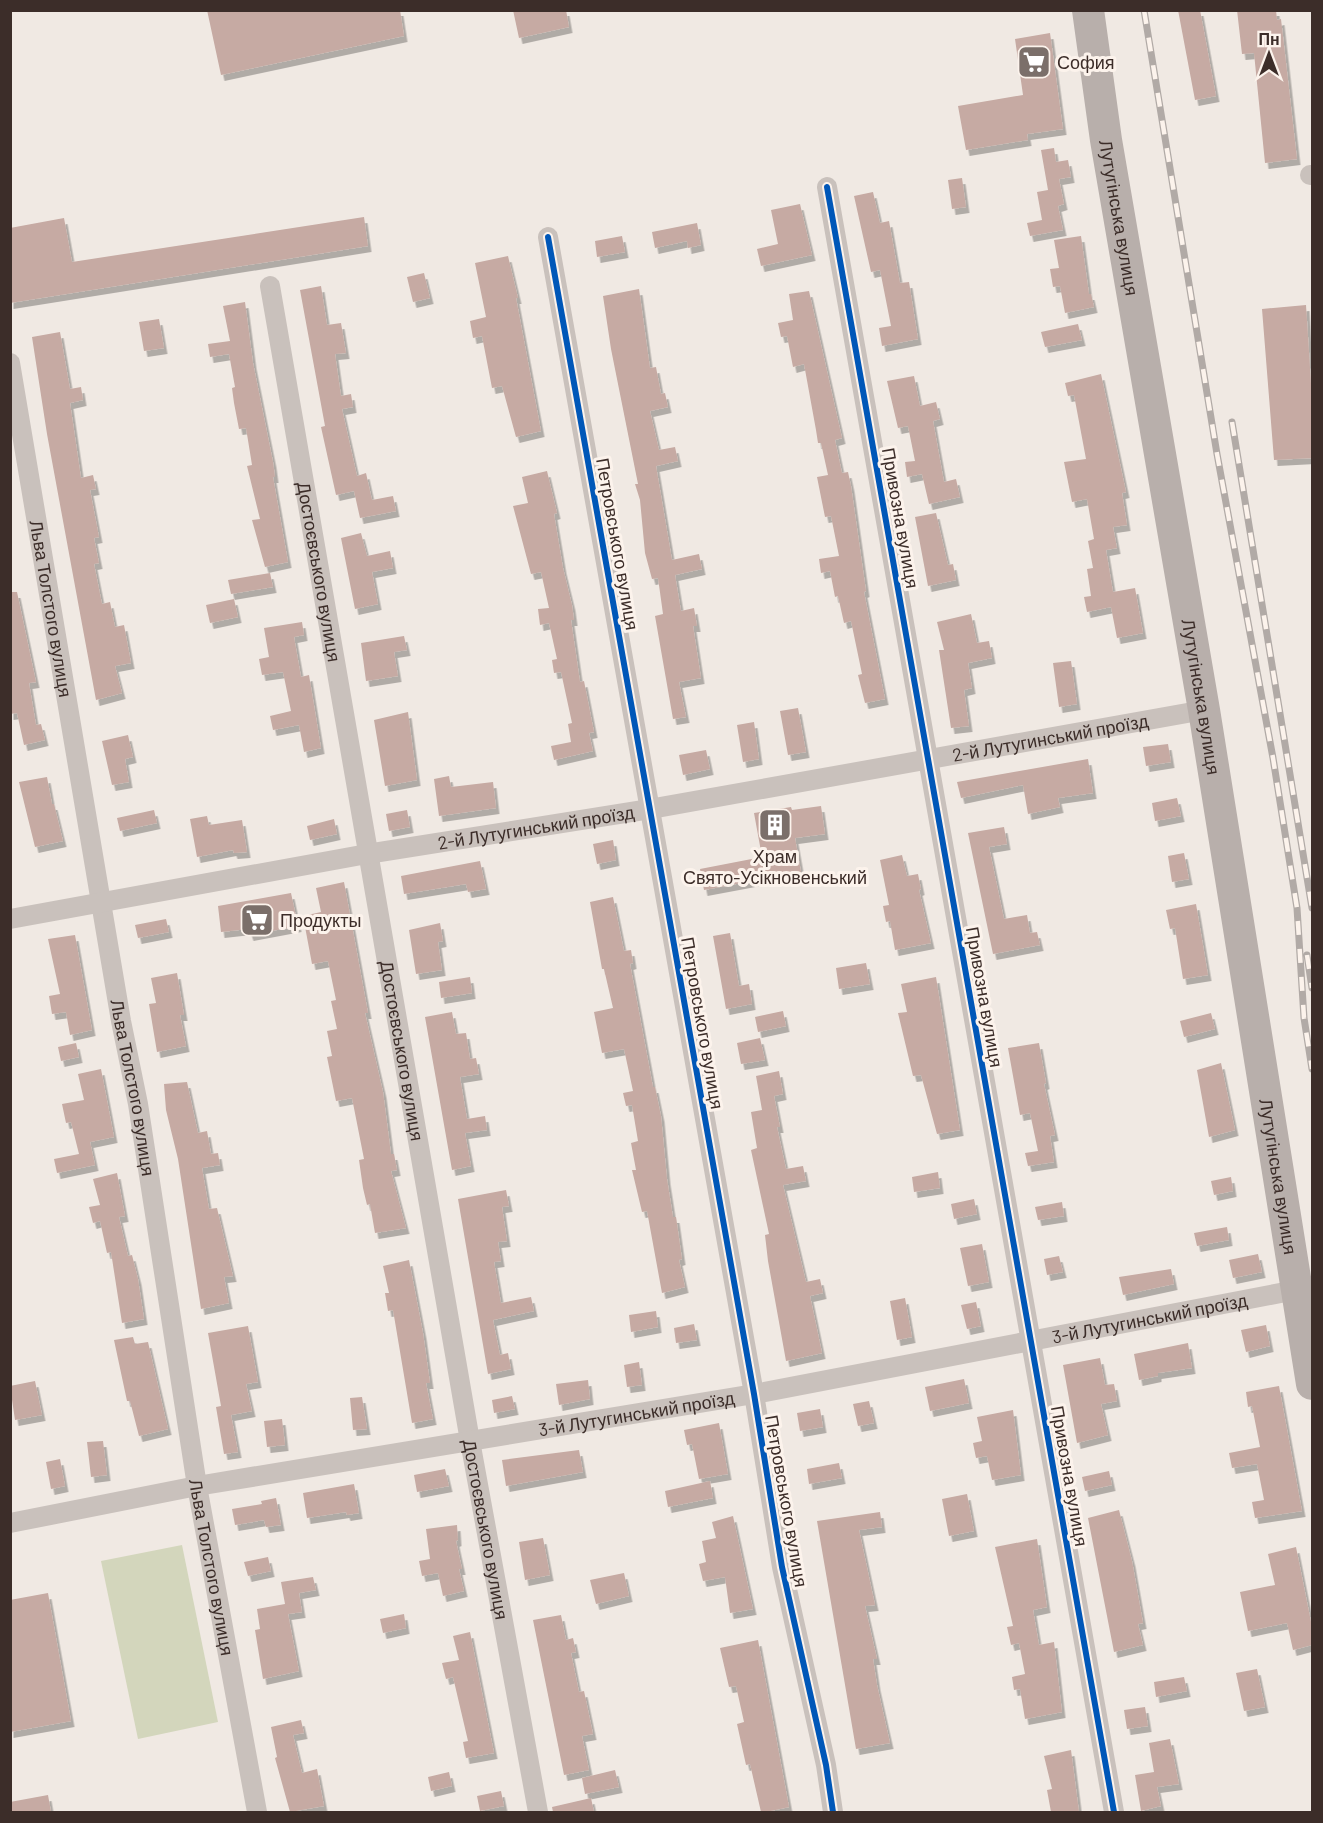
<svg xmlns="http://www.w3.org/2000/svg" width="1323" height="1823" font-family="Barlow,sans-serif">
	<defs>
		<filter id="shadow"><feDropShadow dx="3.5" dy="6" stdDeviation="0" flood-color="#0004"/></filter>
	</defs>
	<rect width="100%" height="100%" fill="#f0e9e3"/>
	<path fill="#d3d6bc" d="M182,1545L218,1722L138,1739L101,1561Z"/>
	<path fill="#c6aaa3" filter="url(#shadow)" d="M207,10H400L404,36L221,75Z
		M513,10H566L569,27L519,38Z
		M1178,10H1200L1216,96L1195,100Z
		M1237,10H1276L1277,20L1281,19L1297,159L1265,163L1254,53L1242,54Z
		M1050,33L1063,129L1027,134L1028,140L966,150L958,106L1023,95L1015,39Z
		M1054,148L1056,162L1068,160L1071,177L1059,179L1064,204L1058,206L1063,230L1030,236L1027,223L1042,220L1037,192L1048,190L1041,150Z
		M962,178L966,207L952,209L948,180Z
		M873,192L880,223L889,221L900,283L909,282L918,339L882,346L879,328L891,326L880,270L871,272L854,196Z
		M800,204L812,255L761,266L757,249L778,244L771,210Z
		M364,217L368,246L10,303V228L64,218L72,262Z
		M697,223L701,245L688,248L687,241L655,248L652,232Z
		M622,236L625,252L597,257L595,241Z
		M1081,236L1089,294H1091L1094,307L1065,313L1060,286L1053,287L1050,269L1059,268L1054,240Z
		M508,256L518,298H516L541,431L516,437L502,386L492,388L482,336L473,338L470,321L486,317L475,263Z
		M424,273L430,298L413,302L407,277Z
		M321,286L327,325L341,323L346,353L335,354L341,396L351,394L353,407L342,409L357,476L366,473L372,500L393,496L396,511L360,518L354,491L336,495L321,427L325,426L300,290Z
		M639,289L650,368L656,367L661,394L665,393L668,407L650,411L659,450L675,447L678,461L656,466L672,560L699,554L702,569L675,575L681,611L694,608L697,626H693L701,678L679,682L686,717L673,719L655,616L663,614L658,578L652,579L645,553L640,500L635,484H638L611,349L603,296Z
		M809,291L842,438L835,440L842,473L848,472L851,486L866,591L864,592L885,699L865,703L858,675L862,674L851,621L844,623L838,596L835,597L830,571L821,573L819,559L839,556L831,516L825,517L817,477L828,475L821,443H818L816,430L804,364L793,367L787,336L781,337L778,323L793,320L789,294Z
		M245,302L253,363L273,462L275,477H273L288,562L265,567L252,520L260,519L247,466L252,465L246,428L239,429L234,403L232,388L235,387L229,354L210,357L208,344L230,341L223,306Z
		M1306,305L1312,400V458L1274,460L1262,309Z
		M159,319L164,348L144,351L139,322Z
		M1078,324L1082,340L1045,347L1041,332Z
		M60,332L70,389L81,387L83,400L70,403L81,478L93,475L96,489L90,490L99,537L94,538L99,563L94,564L102,604L110,602L115,627L124,625L131,663L115,666L122,693L96,700L47,434L32,337Z
		M1101,374L1126,492L1122,493L1127,525L1113,527L1117,548L1106,550L1113,592L1135,588L1143,633L1117,638L1111,607L1087,612L1084,597L1091,596L1087,569L1093,568L1088,541L1094,539L1087,499L1072,502L1064,462L1086,459L1074,395L1068,396L1065,383Z
		M914,376L920,406L936,402L940,419L933,421L944,482L956,479L960,497L929,504L922,474L907,477L905,462L915,461L908,426L898,428L887,381Z
		M547,471L557,513L554,514L563,568L572,605L574,620H571L580,682L584,681L594,732L589,733L593,751L554,760L551,746L571,742L568,724L572,723L561,672L554,673L552,660L557,659L549,623L540,625L538,609L549,608L541,572L531,574L513,506L528,503L522,477Z
		M936,513L948,565L953,564L956,580L928,586L915,517Z
		M361,533L367,556L390,551L393,568L372,572L378,604L355,609L341,538Z
		M270,573L273,587L231,594L228,580Z
		M10,592H17L36,682L29,683L36,725L41,724L45,740L24,745L17,713L10,714Z
		M234,599L238,617L210,623L206,605Z
		M971,614L977,643L989,641L992,658L968,663L972,688L964,690L969,726L951,728L939,650H944L937,622Z
		M302,622L304,635L294,637L301,677L309,675L321,748L304,752L299,725L273,730L270,716L291,711L283,672L262,675L259,659L269,657L264,628Z
		M404,636L407,650L394,652L398,676L366,681L361,643Z
		M1071,661L1077,704L1059,707L1053,663Z
		M798,708L806,752L788,755L780,711Z
		M408,712L417,780L385,786L374,720Z
		M754,722L759,759L743,762L737,725Z
		M128,735L133,757L125,759L129,782L112,785L102,741Z
		M1168,744L1171,762L1146,766L1143,747Z
		M706,750L710,769L683,775L679,755Z
		M1088,759L1093,793L1058,798L1060,807L1028,814L1023,785L961,798L957,782Z
		M449,776L451,787L493,782L496,808L439,816L434,779Z
		M47,777L52,804H54L63,841L35,847L19,782Z
		M1177,798L1181,816L1155,821L1152,803Z
		M821,806L825,834L795,838L801,872L704,890L700,869L762,857L754,813L791,807L792,810Z
		M154,810L157,823L120,831L117,818Z
		M407,810L410,827L389,831L386,814Z
		M207,816L209,825L242,820L247,852L234,853L233,850L197,857L190,819Z
		M334,819L337,834L310,840L307,826Z
		M1004,827L1007,844L989,847L1004,919L1027,915L1030,933L1037,932L1040,945L993,954L968,833Z
		M613,840L616,860L597,864L593,844Z
		M1184,853L1189,879L1172,882L1168,856Z
		M902,855L907,876L918,874L921,889L919,890L931,943L895,950L890,921L886,922L883,906L889,905L880,860Z
		M480,861L486,889L468,892L466,884L404,894L401,876Z
		M344,882L368,1013H365L383,1092L391,1154H394L397,1170L391,1171L406,1228L375,1233L370,1204L367,1205L363,1188L359,1160L364,1159L352,1098L336,1101L327,1057L332,1056L327,1031L337,1029L331,1001L336,1000L328,961L312,964L303,916L321,912L316,888Z
		M291,893L298,926L250,935L248,929L221,932L218,906Z
		M613,897L624,951L631,950L633,963L630,964L653,1087H655L661,1116L667,1179L673,1217H676L682,1259L679,1260L685,1287L662,1293L647,1211L642,1212L632,1170H636L631,1143L638,1141L632,1105L626,1106L623,1093L633,1091L624,1049L602,1053L594,1012L613,1008L604,969H602L590,902Z
		M1196,904L1208,975L1183,979L1175,928L1170,929L1166,910Z
		M166,919L169,932L138,938L135,925Z
		M440,923L443,941L438,942L442,970L416,974L409,930Z
		M730,933L739,986L749,984L752,1004L726,1009L713,936Z
		M75,935L92,1030L70,1035L66,1012L52,1014L49,996L60,994L48,939Z
		M866,963L870,984L839,989L836,968Z
		M177,973L184,1015H180L186,1046L157,1052L149,1004L156,1003L151,978Z
		M470,977L472,993L441,998L439,982Z
		M936,977L960,1130L937,1134L921,1075L913,1076L898,1013L907,1012L901,984Z
		M783,1011L786,1026L758,1032L755,1017Z
		M452,1012L456,1034L466,1033L470,1059L476,1058L479,1074L460,1077L467,1119L485,1116L487,1130L465,1133L471,1166L452,1170L425,1017Z
		M1211,1013L1215,1029L1184,1037L1180,1021Z
		M760,1038L765,1060L741,1064L737,1043Z
		M76,1043L79,1057L61,1061L58,1047Z
		M1039,1043L1046,1083L1044,1084L1055,1135L1050,1136L1054,1162L1028,1166L1025,1153L1038,1151L1030,1113L1020,1115L1008,1048Z
		M1221,1063L1235,1130L1209,1137L1197,1070Z
		M101,1069L114,1137L90,1142L95,1165L57,1173L54,1159L79,1154L71,1122L66,1123L62,1104L84,1100L78,1074Z
		M779,1071L783,1094L774,1096L780,1127H777L786,1169L803,1166L806,1181L783,1185L806,1282L820,1279L823,1293L810,1296L822,1353L786,1361L768,1261L765,1235L769,1234L751,1150L757,1148L751,1112L762,1110L756,1076Z
		M187,1082L198,1133L207,1131L211,1154L218,1153L220,1165L202,1168L209,1209L217,1208L233,1276L224,1277L229,1303L201,1309L178,1159L166,1110L164,1084Z
		M938,1172L940,1188L914,1192L912,1177Z
		M117,1173L125,1216L119,1217L128,1256L132,1255L138,1279L144,1319L122,1323L111,1252L107,1253L100,1221L93,1223L89,1207L100,1205L93,1179Z
		M1231,1177L1233,1191L1214,1195L1211,1181Z
		M506,1190L509,1206L502,1207L507,1241L498,1242L501,1261L494,1262L501,1303L531,1297L534,1311L493,1320L500,1355L508,1353L511,1369L488,1374L458,1199Z
		M974,1199L977,1214L954,1219L951,1204Z
		M1062,1202L1064,1216L1038,1220L1035,1207Z
		M1227,1227L1229,1240L1197,1246L1194,1233Z
		M982,1244L989,1282L968,1286L960,1248Z
		M1258,1254L1262,1272L1233,1278L1229,1260Z
		M1059,1256L1063,1272L1047,1275L1044,1259Z
		M409,1260L423,1333L430,1383H426L433,1419L412,1423L393,1310L388,1311L385,1293H389L383,1266Z
		M1171,1269L1174,1284L1123,1295L1119,1277Z
		M905,1298L912,1337L897,1340L890,1301Z
		M976,1302L981,1326L967,1329L961,1305Z
		M656,1311L658,1327L631,1332L629,1315Z
		M694,1324L697,1340L676,1343L674,1328Z
		M1266,1325L1270,1346L1246,1352L1241,1330Z
		M248,1326L258,1382L246,1384L252,1411L231,1415L238,1452L224,1454L216,1407L221,1406L208,1333Z
		M133,1337L135,1344L148,1342L168,1429L139,1436L130,1401H127L114,1340Z
		M1188,1343L1192,1368L1158,1373V1376L1139,1380L1134,1354Z
		M1100,1358L1105,1385L1114,1384L1117,1401L1101,1404L1108,1435L1077,1443L1063,1365Z
		M639,1362L642,1385L627,1387L624,1365Z
		M964,1379L969,1403L930,1411L925,1387Z
		M588,1380L590,1399L559,1405L556,1384Z
		M35,1381L42,1415L15,1420L10,1386Z
		M1279,1386L1302,1511L1255,1518L1252,1502L1264,1500L1257,1464L1232,1468L1229,1453L1260,1447L1252,1406L1248,1407L1246,1392Z
		M512,1396L515,1409L494,1413L492,1400Z
		M362,1397L367,1429L353,1430L350,1398Z
		M869,1401L874,1423L858,1426L853,1404Z
		M820,1409L823,1427L800,1431L797,1413Z
		M1013,1410L1021,1475L992,1480L987,1456L976,1458L973,1443L982,1441L977,1417Z
		M282,1419L285,1445L267,1447L264,1421Z
		M719,1423L728,1474L699,1479L692,1444L687,1445L684,1430Z
		M103,1441L107,1475L91,1477L87,1442Z
		M579,1450L583,1472L506,1486L502,1460Z
		M60,1459L65,1486L51,1489L46,1462Z
		M839,1463L842,1478L809,1484L807,1469Z
		M445,1469L449,1486L417,1492L414,1475Z
		M1109,1471L1112,1485L1085,1491L1082,1477Z
		M710,1481L713,1498L668,1507L665,1491Z
		M354,1484L359,1513L347,1515L346,1512L307,1518L303,1493Z
		M967,1494L974,1531L949,1536L942,1499Z
		M276,1498L281,1525L266,1527L264,1520L235,1525L232,1509L262,1504L261,1501Z
		M1119,1510L1132,1561L1143,1623L1138,1624L1143,1645L1114,1652L1088,1518Z
		M880,1512L882,1527L859,1530L875,1605L865,1606L877,1659H873L877,1685L890,1743L856,1749L817,1521Z
		M733,1516L753,1609L730,1613L725,1577L703,1581L699,1564L706,1562L702,1541L716,1538L712,1522Z
		M457,1525L458,1540L456,1541L462,1569H459L464,1591L443,1596L438,1573L422,1576L419,1561L430,1559L426,1529Z
		M543,1538L550,1575L525,1580L519,1542Z
		M1037,1539L1047,1607L1033,1610L1039,1645L1054,1642L1062,1712L1025,1719L1020,1689L1014,1690L1012,1677L1025,1674L1019,1643L1011,1645L1007,1627L1013,1626L995,1547Z
		M1296,1547L1312,1627V1645L1293,1650L1287,1623L1248,1631L1240,1592L1275,1585L1268,1554Z
		M268,1557L271,1571L248,1576L244,1562Z
		M624,1573L629,1596L596,1604L590,1580Z
		M313,1577L316,1590L299,1593L302,1612L288,1614L299,1671L263,1679L255,1630L260,1629L257,1609L285,1604L281,1582Z
		M48,1593L71,1721L10,1732V1600Z
		M404,1614L406,1628L383,1633L380,1619Z
		M561,1615L566,1640L573,1638L576,1652L571,1653L579,1692L584,1691L593,1734L582,1736L589,1770L564,1775L533,1620Z
		M470,1632L494,1753L466,1758L463,1742L468,1741L453,1677L446,1679L442,1663L459,1660L453,1636Z
		M758,1640L789,1807L766,1812H761L750,1764L746,1765L737,1724L744,1722L736,1686L729,1687L720,1648Z
		M1257,1669L1265,1707L1244,1711L1236,1673Z
		M1184,1677L1187,1691L1156,1697L1154,1682Z
		M1145,1707L1148,1726L1127,1729L1124,1710Z
		M301,1720L304,1733L293,1735L302,1773L317,1769L324,1806L290,1812L275,1758L277,1757L271,1727Z
		M1170,1739L1179,1784L1157,1787L1161,1806L1141,1811L1135,1775L1154,1772L1149,1743Z
		M1071,1750L1079,1812H1051L1047,1790L1052,1789L1044,1756Z
		M615,1770L619,1787L585,1794L582,1778Z
		M449,1772L452,1786L431,1791L428,1777Z
		M501,1791L504,1806L480,1811L477,1796Z
		M48,1795L51,1812H10V1802Z
		M591,1798L594,1812H553L552,1807Z"/>
	<g fill="none" stroke-linecap="round" stroke-linejoin="round">
		<g stroke="#c9c1bc" stroke-width="20">
			<path d="M1310,175H1312"/>
			<path d="M827,187L1114,1812"/>
			<path d="M548,237L754,1394L782,1567L826,1765L833,1812"/>
			<path id="s1" d="M270,286L470,1441L538,1812"/>
			<path id="s2" d="M10,363L121,1021L138,1104L197,1486L257,1812"/>
			<path id="s3" d="M10,919L367,854L650,809L1204,710"/>
			<path id="s4" d="M10,1523L197,1486L754,1394L1296,1290"/>
		</g>
		<path stroke="#b8afab" stroke-width="32" id="s5" d="M1088,10L1106,140L1204,710L1312,1384"/>
		<g stroke="#b1aaa6" stroke-width="7">
			<path id="rail" d="M1144,10L1217,454L1273,758L1297,908L1304,1018L1312,1069
				M1232,422L1312,908
				M1307,955L1312,988"/>
		</g>
		<use href="#rail" stroke="#fcf3ec" stroke-width="4.5" stroke-dasharray="14" stroke-linecap="butt"/>
		<g stroke="#fcf3ec" stroke-width="10">
			<path id="cycleway" d="M827,187L1114,1812
				M548,237L754,1394L782,1567L826,1765L833,1812"/>
		</g>
		<use href="#cycleway" stroke="#0057b8" stroke-width="6"/>
	</g>
	<defs>
		<g id="supermarket-square" transform="scale(1.725)"><rect x="-9" y="-9" width="18" height="18" rx="4" fill="#7b6f6a" stroke="#fcf3ec"/><path d="M-6-5.5h2.5l.6 2H6L4.5 2H-2.5L-4.4-4H-6ZM-1.5 3.2a1.3 1.3 0 1 0 .1 0ZM3 3.2a1.3 1.3 0 1 0 .1 0Z" fill="#fff"/></g>
		<g id="building-square" transform="scale(1.725)"><rect x="-9" y="-9" width="18" height="18" rx="4" fill="#7b6f6a" stroke="#fcf3ec"/><path d="M-4-6H4V6H1V3H-1V6H-4ZM-2.5-4.3h1.7v1.8h-1.7ZM.8-4.3h1.7v1.8H.8ZM-2.5-1h1.7V.8h-1.7ZM.8-1h1.7V.8H.8Z" fill="#fff"/></g>
	</defs>
	<g fill-rule="evenodd">
		<use href="#supermarket-square" x="1034" y="62"/>
		<use href="#building-square" x="775" y="825"/>
		<use href="#supermarket-square" x="257" y="920"/>
	</g>
	<g text-anchor="middle" dominant-baseline="central" stroke-width="6" stroke-linejoin="round" paint-order="stroke">
		<g font-size="18" fill="#3c2d29" stroke="#fcf3ec" text-anchor="start">
			<text x="1057" y="62">София</text>
			<text x="775" y="856" text-anchor="middle">Храм<tspan x="775" dy="21">Свято-Усікновенський</tspan></text>
			<text x="280" y="920">Продукты</text>
		</g>
		<g font-size="18" fill="#3c2d29" stroke="#fcf3ec">
			<text stroke="none"><textPath href="#s5" startOffset="210">Лутугінська вулиця</textPath></text>
			<text transform="translate(901 518) rotate(80)">Привозна вулиця</text>
			<text transform="translate(618 544) rotate(80)">Петровського вулиця</text>
			<text stroke="none"><textPath href="#s1" startOffset="290">Достоєвського вулиця</textPath></text>
			<text stroke="none"><textPath href="#s2" startOffset="249">Льва Толстого вулиця</textPath></text>
			<text stroke="none"><textPath href="#s5" startOffset="696">Лутугінська вулиця</textPath></text>
			<text stroke="none"><textPath href="#s3" startOffset="1056">2-й Лутугинський проїзд</textPath></text>
			<text stroke="none"><textPath href="#s3" startOffset="534">2-й Лутугинський проїзд</textPath></text>
			<text transform="translate(985 997) rotate(80)">Привозна вулиця</text>
			<text transform="translate(703 1023) rotate(80)">Петровського вулиця</text>
			<text stroke="none"><textPath href="#s1" startOffset="776">Достоєвського вулиця</textPath></text>
			<text stroke="none"><textPath href="#s2" startOffset="735">Льва Толстого вулиця</textPath></text>
			<text stroke="none"><textPath href="#s5" startOffset="1182">Лутугінська вулиця</textPath></text>
			<text stroke="none"><textPath href="#s4" startOffset="1158">3-й Лутугинський проїзд</textPath></text>
			<text stroke="none"><textPath href="#s4" startOffset="636">3-й Лутугинський проїзд</textPath></text>
			<text transform="translate(1070 1476) rotate(80)">Привозна вулиця</text>
			<text transform="translate(787 1501) rotate(80)">Петровського вулиця</text>
			<text stroke="none"><textPath href="#s1" startOffset="1262">Достоєвського вулиця</textPath></text>
			<text stroke="none"><textPath href="#s2" startOffset="1221">Льва Толстого вулиця</textPath></text>
		</g>
	</g>
	<rect width="1323" height="1823" fill="none" stroke="#3c2d29" stroke-width="24"/>
	<g transform="translate(1269 54)" stroke="#fcf3ec" stroke-width="4.5" paint-order="stroke">
	<path d="M0-4.5L10 22L0 15L-10 22Z" fill="#3c2d29"/>
	<text y="-9" font-size="16" font-weight="bold" text-anchor="middle" fill="#3c2d29">Пн</text>
	</g>
</svg>
